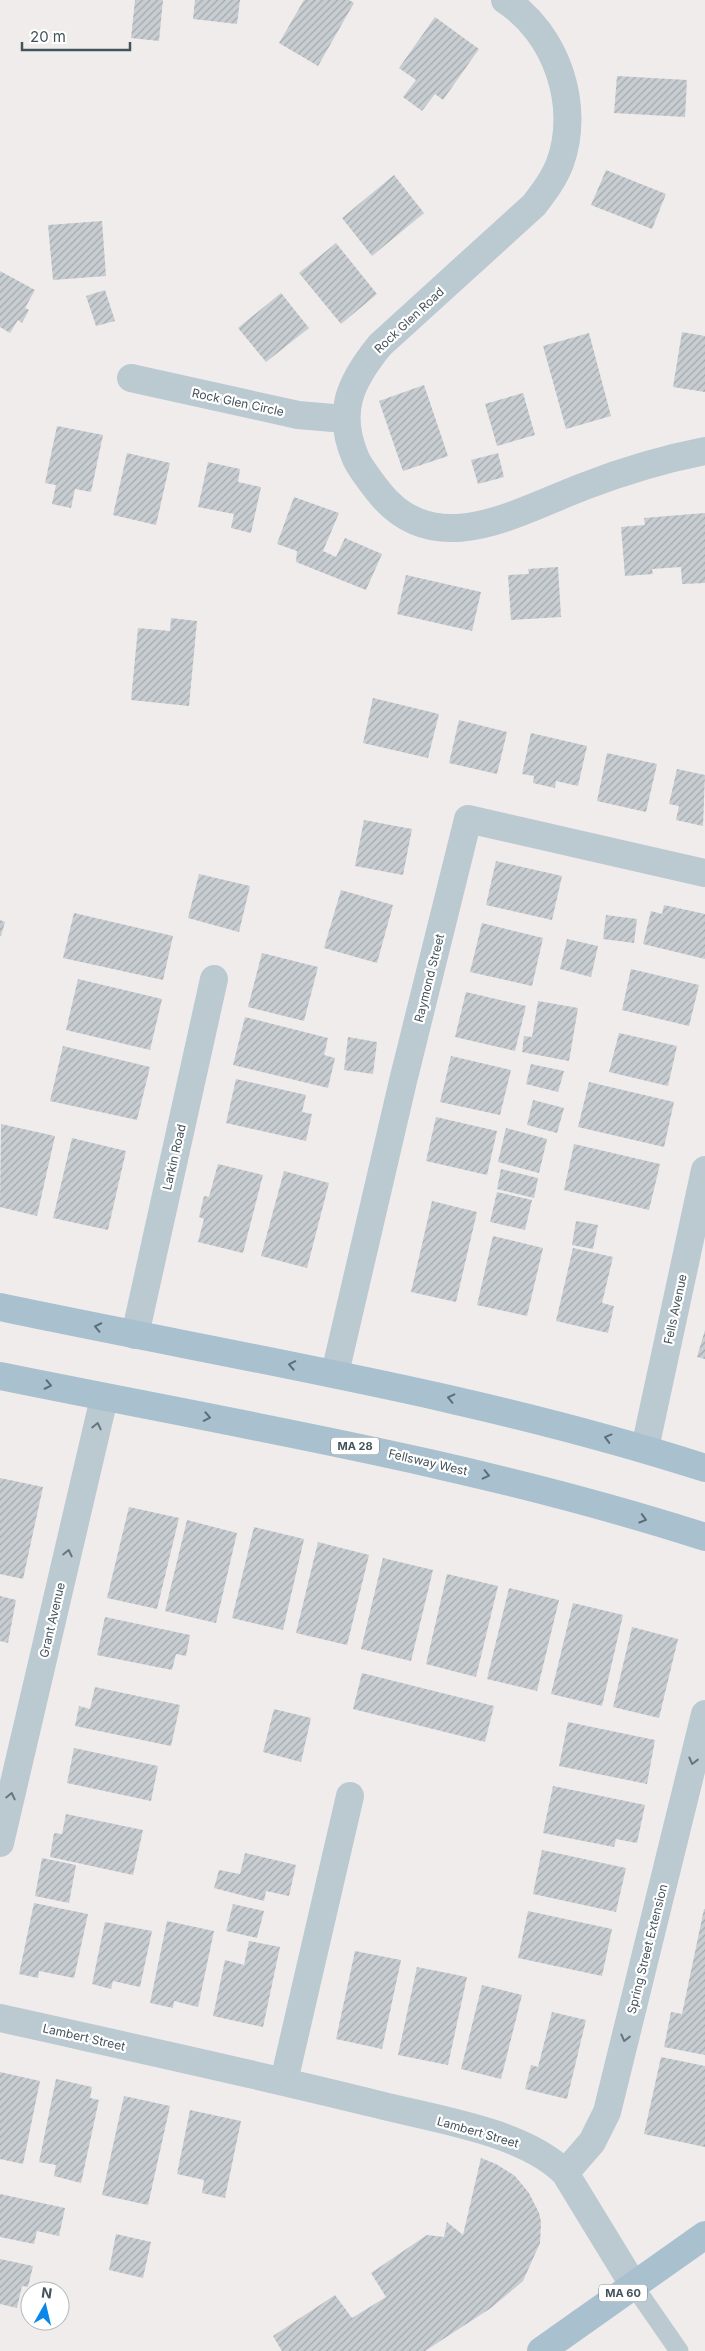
<svg xmlns="http://www.w3.org/2000/svg" width="705" height="2351" font-family="Inter,sans-serif">
	<defs>
		<pattern id="building-hatch" width="6" height="6" patternUnits="userSpaceOnUse" patternTransform="scale(1.25)"><rect width="6" height="6" fill="#c8cdd2"/><path d="M-1 1l2-2M0 6l6-6M5 7l2-2" fill="none" stroke="#a4a9ad"/></pattern>
	</defs>
	<rect width="100%" height="100%" fill="#f0ecec"/>
	<path fill="url(#building-hatch)" d="M135,0H163L159,41L131,38Z
		M195,0H240L237,24L193,19Z
		M304,0H349L354,3L318,66L279,43Z
		M435,17L479,49L443,100L435,94L422,111L403,97L416,80L399,68Z
		M617,76L687,80L685,117L614,113Z
		M606,170L666,194L652,229L591,205Z
		M394,175L424,213L372,256L342,218Z
		M102,221L106,276L53,280L48,225Z
		M336,243L377,294L341,324L299,273Z
		M0,271L35,290L25,308L29,310L22,323L18,320L10,333L0,327Z
		M105,290L115,321L96,326L86,296Z
		M281,293L309,328L266,362L238,328Z
		M682,332L705,336V392L673,387Z
		M589,333L611,416L566,429L543,346Z
		M424,385L448,456L403,471L379,401Z
		M523,393L535,435L497,446L485,404Z
		M57,426L103,435L91,492L75,489L71,508L52,504L56,485L45,483Z
		M127,453L170,463L156,525L113,515Z
		M498,453L504,477L478,484L471,460Z
		M208,462L240,469L238,482L261,487L251,533L231,528L234,514L198,507Z
		M294,497L339,513L323,551L336,557L345,538L382,554L366,590L296,562L297,551L277,544Z
		M705,513V583L682,584L681,567L652,569L653,574L625,576L621,527L645,525L644,518Z
		M558,567L561,617L511,620L508,575L529,574L528,569Z
		M406,575L481,592L472,631L397,614Z
		M171,618L197,621L189,706L131,700L138,628L170,631Z
		M373,698L439,714L428,758L363,743Z
		M459,720L507,732L497,774L449,763Z
		M531,733L587,746L578,786L556,781L555,788L533,783L534,776L522,774Z
		M607,753L657,764L646,812L597,801Z
		M677,769L705,775L703,826L676,820L679,806L669,804Z
		M364,820L412,829L403,875L355,866Z
		M496,861L562,876L552,920L486,905Z
		M199,874L250,886L239,932L188,918Z
		M341,890L393,905L377,963L324,948Z
		M664,905L705,914V959L643,944L651,911L662,914Z
		M74,913L173,936L163,980L63,958Z
		M606,915L637,919L634,943L603,939Z
		M0,920L5,922L1,936H0Z
		M482,923L543,938L532,986L470,972Z
		M567,939L598,946L591,977L560,969Z
		M262,953L318,967L304,1021L248,1007Z
		M631,969L699,985L689,1026L622,1010Z
		M78,979L162,999L150,1050L66,1030Z
		M466,992L526,1006L515,1051L455,1037Z
		M538,1001L578,1008L569,1061L522,1052L524,1036L532,1037Z
		M245,1017L328,1038L324,1055L335,1058L328,1088L233,1065Z
		M619,1033L677,1046L668,1086L609,1072Z
		M348,1037L377,1042L373,1074L344,1070Z
		M63,1046L150,1067L137,1120L50,1101Z
		M451,1056L511,1070L500,1115L440,1102Z
		M531,1064L564,1071L558,1092L526,1084Z
		M236,1079L306,1095L302,1112L312,1114L306,1141L226,1123Z
		M589,1082L674,1102L664,1147L578,1127Z
		M533,1100L564,1108L557,1133L527,1125Z
		M436,1117L497,1131L487,1175L426,1161Z
		M1,1124L55,1136L37,1216L0,1207Z
		M506,1128L547,1139L539,1173L498,1162Z
		M72,1138L126,1151L108,1230L53,1218Z
		M574,1144L660,1164L649,1210L564,1190Z
		M218,1164L263,1175L243,1253L198,1242L204,1219L199,1217L204,1196L209,1197Z
		M501,1169L538,1178L534,1198L497,1189Z
		M284,1171L329,1183L307,1268L261,1256Z
		M497,1192L532,1200L525,1230L490,1222Z
		M432,1201L477,1212L456,1302L411,1292Z
		M576,1221L598,1225L593,1249L572,1245Z
		M493,1236L543,1248L527,1316L477,1305Z
		M573,1248L613,1257L602,1303L614,1306L608,1333L556,1321Z
		M705,1330V1359L697,1357Z
		M0,1478L43,1487L23,1579L0,1574Z
		M129,1507L179,1518L157,1609L107,1598Z
		M187,1520L237,1533L216,1623L165,1611Z
		M254,1527L304,1539L283,1630L232,1618Z
		M318,1542L369,1555L347,1645L296,1633Z
		M383,1558L433,1570L411,1661L361,1649Z
		M447,1574L498,1586L476,1677L426,1664Z
		M509,1588L559,1600L537,1691L487,1679Z
		M0,1596L16,1600L8,1643L0,1641Z
		M573,1603L623,1615L602,1706L551,1694Z
		M105,1617L190,1635L186,1656L176,1654L172,1670L97,1655Z
		M632,1627L678,1639L659,1718L613,1707Z
		M362,1673L494,1706L485,1742L353,1709Z
		M95,1687L180,1705L171,1746L75,1726L79,1706L90,1709Z
		M274,1709L311,1718L301,1762L263,1752Z
		M568,1722L655,1740L647,1784L559,1766Z
		M74,1748L158,1766L151,1801L67,1783Z
		M553,1786L645,1805L637,1843L616,1839L614,1847L543,1833Z
		M66,1814L143,1830L133,1875L50,1857L54,1833L62,1834Z
		M542,1850L626,1868L616,1912L533,1894Z
		M245,1853L296,1865L289,1896L266,1891L264,1901L214,1888L219,1870L240,1874Z
		M42,1858L76,1865L69,1903L35,1896Z
		M34,1903L88,1914L74,1978L39,1971L38,1978L19,1974Z
		M233,1904L264,1911L257,1938L226,1931Z
		M704,1909H705V2055L664,2047L671,2012L682,2014Z
		M528,1911L612,1929L602,1976L518,1958Z
		M167,1921L214,1931L198,2007L174,2001L173,2008L150,2003Z
		M105,1922L152,1931L140,1987L113,1981L111,1989L92,1984Z
		M249,1941L280,1947L263,2027L213,2016L225,1960L244,1965Z
		M355,1951L401,1960L382,2049L336,2039Z
		M417,1967L467,1977L448,2065L398,2055Z
		M482,1985L522,1995L501,2079L461,2069Z
		M552,2012L586,2020L567,2099L525,2089L531,2065L538,2067Z
		M661,2057L705,2066V2147L644,2134Z
		M0,2072L40,2081L23,2164L0,2159Z
		M56,2079L92,2087L90,2098L99,2100L81,2183L54,2176L56,2165L39,2162Z
		M124,2096L170,2106L148,2205L102,2195Z
		M190,2110L241,2121L225,2198L202,2193L204,2180L177,2174Z
		M481,2158L496,2164L515,2176L529,2193L539,2213L541,2222L540,2243L523,2281L491,2308L425,2351H282L273,2336L335,2295L352,2318L386,2297L371,2273L427,2235L444,2237L447,2222L463,2235Z
		M0,2194L65,2208L59,2236L37,2231L34,2244L0,2237Z
		M116,2234L151,2242L143,2278L109,2270Z
		M0,2259L33,2266L28,2287L22,2286L17,2308L0,2304Z"/>
	<g fill="none" stroke-linecap="round" stroke-linejoin="round">
		<path stroke="#bbc9d1" stroke-width="19" d="M634,2286L679,2351"/>
		<path stroke="#bbc9d1" stroke-width="28" d="M505,0C556,33 581,105 560,163C554,179 544,192 534,205L380,345C349,383 336,413 356,459C362,471 370,480 378,491C435,564 518,511 585,486C624,471 664,459 705,451
			M131,378L298,415L345,419
			M135,1335L214,979
			M335,1373L403,1081L468,819L705,873
			M0,1843L104,1398
			M0,2018C125,2046 251,2073 376,2104C433,2119 524,2131 565,2173L634,2286
			M284,2081L350,1796
			M565,2173L592,2142L607,2112L705,1714"/>
		<path stroke="#bbc9d1" stroke-width="28" d="M645,1448L705,1170"/>
		<path stroke="#a9c0cf" stroke-width="28" d="M0,1307C236,1357 475,1394 705,1468
			M0,1376C236,1424 475,1463 705,1537
			M541,2351L705,2235"/>
	</g>
	<defs><path id="oneway-chevron" d="M-2-3.5L2.5 0L-2 3.5" fill="none" stroke-width="1.6" stroke-linecap="round" stroke-linejoin="round" transform="scale(1.25)"/></defs>
	<g stroke="#5c6e78">
		<use href="#oneway-chevron" transform="translate(98 1327) rotate(-168)"/>
		<use href="#oneway-chevron" transform="translate(292 1365) rotate(-169)"/>
		<use href="#oneway-chevron" transform="translate(48 1385) rotate(12)"/>
		<use href="#oneway-chevron" transform="translate(451 1398) rotate(-167)"/>
		<use href="#oneway-chevron" transform="translate(207 1417) rotate(11)"/>
		<use href="#oneway-chevron" transform="translate(608 1438) rotate(-165)"/>
		<use href="#oneway-chevron" transform="translate(486 1475) rotate(13)"/>
		<use href="#oneway-chevron" transform="translate(643 1519) rotate(16)"/>
	</g>
	<g stroke="#67767e">
		<use href="#oneway-chevron" transform="translate(97 1426) rotate(-77)"/>
		<use href="#oneway-chevron" transform="translate(68 1553) rotate(-77)"/>
		<use href="#oneway-chevron" transform="translate(693 1761) rotate(104)"/>
		<use href="#oneway-chevron" transform="translate(11 1796) rotate(-77)"/>
		<use href="#oneway-chevron" transform="translate(625 2038) rotate(104)"/>
	</g>
	<g text-anchor="middle" dominant-baseline="central" stroke-width="4.5" stroke-linejoin="round" paint-order="stroke">
		<g fill="#fff" stroke="#7b878c" stroke-width="1">
			<rect x="331" y="1437.5" width="48" height="17" rx="4"/>
			<rect x="599" y="2284.5" width="48" height="17" rx="4"/>
		</g>
		<g font-size="11" font-weight="bold" fill="#43535b">
			<text x="355" y="1446">MA 28</text>
			<text x="623" y="2293">MA 60</text>
		</g>
		<g font-size="12" fill="#43535b" stroke="#fff">
			<text transform="translate(409 320) rotate(-43)">Rock Glen Road</text>
			<text transform="translate(238 402) rotate(12)">Rock Glen Circle</text>
			<text transform="translate(429 978) rotate(-76)">Raymond Street</text>
			<text transform="translate(174 1157) rotate(-77)">Larkin Road</text>
			<text transform="translate(675 1309) rotate(-78)">Fells Avenue</text>
			<text transform="translate(428 1462) rotate(13)">Fellsway West</text>
			<text transform="translate(52 1620) rotate(-77)">Grant Avenue</text>
			<text transform="translate(647 1949) rotate(-76)">Spring Street Extension</text>
			<text transform="translate(84 2037) rotate(13)">Lambert Street</text>
			<text transform="translate(478 2132) rotate(16)">Lambert Street</text>
		</g>
	</g>
	<g transform="translate(45 2306) rotate(8)"><circle r="24" fill="#ffffff" stroke="#b4babd"/>
	<path d="M0-4L9 19L0 12L-9 19Z" fill="#0987ed"/>
	<text y="-8" font-size="14" font-weight="bold" text-anchor="middle" fill="#43535b">N</text>
	</g>
	<path d="M22 42v8h108v-8" fill="none" stroke="#43535b" stroke-width="2.5"/>
	<text x="30" y="42" font-size="15" fill="#43535b" stroke="#ffffff" stroke-width="4" paint-order="stroke">20 m</text>
</svg>
